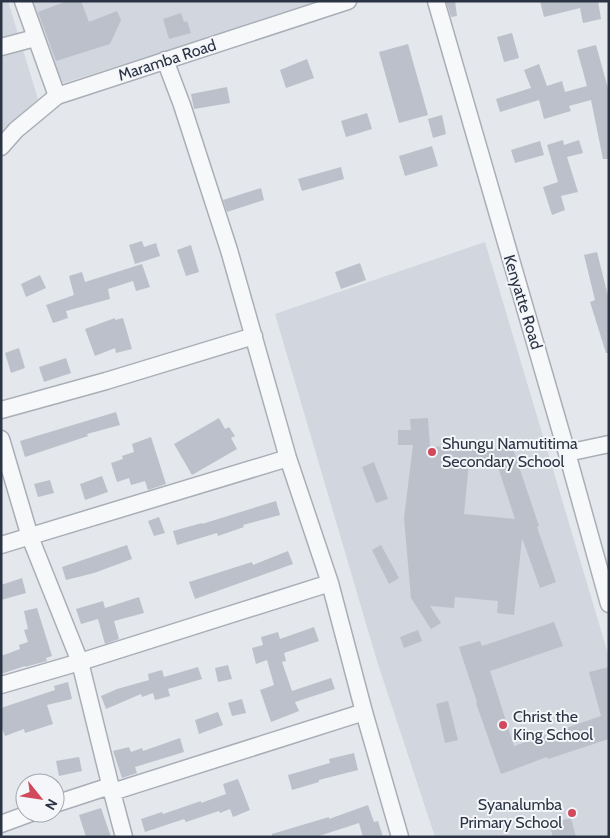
<svg xmlns="http://www.w3.org/2000/svg" width="610" height="838" font-family="Cabin,sans-serif">
	<rect width="100%" height="100%" fill="#e4e7ec"/>
	<path fill="#d2d6de" d="M1,1H8L38,99L1,133Z
		M30,1H325L57,85Z
		M485,242L609,657V837H435L377,661L275,314Z"/>
	<path fill="#bbc0ca" fill-rule="evenodd" d="M67,1H81L89,22L117,11L121,20L110,44L56,61L38,12Z
		M446,1H455L457,16L451,17Z
		M540,1H598L601,19L583,23L580,8L544,17Z
		M181,13L184,22L187,21L191,33L169,39L163,19Z
		M512,33L519,58L504,62L497,37Z
		M408,44L428,115L399,123L379,52Z
		M596,45L609,92V159H603L591,100L569,106L571,111L544,119L539,100L500,112L496,99L531,88L524,70L539,64L547,86L562,81L565,92L587,86L577,50Z
		M307,59L314,78L286,88L280,70Z
		M227,87L230,103L194,109L191,94Z
		M367,113L372,129L346,137L341,121Z
		M442,115L446,134L433,138L428,119Z
		M563,140L564,145L579,140L583,153L567,157L578,192L561,196L565,210L552,215L543,187L558,182L547,145Z
		M540,141L544,155L515,163L511,150Z
		M432,146L438,166L405,176L399,156Z
		M341,167L344,179L302,191L298,179Z
		M261,188L264,200L227,212L223,200Z
		M142,241L144,247L156,243L160,256L135,264L129,245Z
		M191,245L199,272L186,276L177,250Z
		M597,252L609,300V353H606L590,302L595,300L584,255Z
		M360,263L366,280L341,289L335,272Z
		M142,264L150,287L136,291L133,281L108,289L110,299L66,311L68,318L53,323L46,305L74,295L69,276L82,272L85,282Z
		M40,275L46,288L26,297L21,284Z
		M115,318V320L123,318L132,349L116,353L115,348L95,356L85,329Z
		M19,348L25,368L11,373L5,353Z
		M66,358L71,373L44,382L39,367Z
		M116,412L120,425L87,434L88,436L25,457L20,441Z
		M219,418L225,429L229,427L235,436L231,438L237,449L192,475L174,444Z
		M428,418L430,447L487,444L488,451L511,443L539,526L537,527L556,582L540,588L522,538L514,615L497,613L498,601L455,597L454,608L430,606L441,623L431,629L411,598L404,518L413,445H398V430H411L410,419ZM488,461H496L515,519L464,514L469,462Z
		M151,437L166,484L148,490L145,481L131,485L129,478L117,482L111,463L123,459L122,456L134,452L132,444Z
		M374,462L388,499L376,503L362,467Z
		M102,476L108,492L85,500L80,484Z
		M50,480L54,493L38,497L34,484Z
		M276,501L280,515L243,525L244,527L218,536L217,533L177,545L173,531L202,523V524Z
		M159,517L165,533L154,536L148,521Z
		M127,545L132,559L94,573L66,580L62,567Z
		M381,545L399,578L389,584L372,550Z
		M288,551L293,564L195,599L189,582L252,562L253,565Z
		M22,578L26,593L1,600V585Z
		M139,597L144,613L114,621L119,639L105,644L98,619L81,624L76,609L103,601L105,608Z
		M37,608L52,656L46,658L47,661L25,667V666L1,674V656L20,649L19,645L28,642L24,630L28,629L24,611Z
		M554,622L563,646L490,671L514,746L601,716L589,672L609,667V739L548,759L547,757L501,774L476,703L477,702L459,647L480,641L482,646Z
		M314,627L319,641L284,653L286,661L282,662L292,691L331,678L335,689L295,702L299,711L271,722L260,690L274,685L267,660L256,664L252,648L263,645L261,637L278,632L280,639Z
		M418,630L422,641L404,648L400,637Z
		M228,665L232,679L218,682L215,668Z
		M198,667L202,679L168,689L170,696L155,700L153,693L142,697L141,694L106,709L101,696L117,689L149,680L148,674L162,670L164,677Z
		M68,682L72,699L47,705L53,724L25,733L24,729L5,736L1,726V708L55,690L54,686Z
		M242,699L246,713L232,716L228,703Z
		M448,701L458,740L445,743L436,704Z
		M218,712L223,725L199,734L195,720Z
		M180,738L184,752L135,767L137,773L122,778L113,751L129,747L131,752L142,748L143,751Z
		M354,753L358,770L319,780V782L292,790L288,775L330,763L329,759Z
		M79,757L82,771L59,776L56,761Z
		M238,779L250,810L233,817L230,809L220,813L219,811L186,822L184,819L145,832L141,819L162,812L163,814L201,801V803L226,794L223,784Z
		M368,805L374,822L378,821L383,837H363L359,823L316,837H272V834L329,817V819Z
		M101,808L111,837H86L79,815Z
		M571,818L576,837H553L549,824Z"/>
	<g fill="none" stroke-linecap="round" stroke-linejoin="round">
		<g stroke="#a9aeb7" stroke-width="19">
			<path id="street" d="M23,1L57,96
				M436,1L567,453L609,604
				M1,47L35,38
				M165,60L182,105L229,250L288,458L330,583L364,712L400,837
				M1,147L16,130L57,96L348,1
				M1,410L106,381L254,336
				M1,439L30,537L80,662L1,685
				M567,453L609,444
				M1,545L288,458
				M330,583L80,662L112,792L364,712
				M112,792L124,837
				M55,804L110,786
				M1,824L31,813"/>
		</g>
		<use href="#street" stroke="#f7f8fa" stroke-width="16"/>
	</g>
	<g fill="#d1495b" stroke="#f4f6f9" stroke-width="2">
		<circle cx="432" cy="452" r="5"/>
		<circle cx="503" cy="725" r="5"/>
		<circle cx="572" cy="813" r="5"/>
	</g>
	<g text-anchor="middle" dominant-baseline="central" stroke-width="4" stroke-linejoin="round" paint-order="stroke">
		<g font-size="16" fill="#2b3445" stroke="#f4f6f9">
			<text transform="translate(167 60) rotate(-18)">Maramba Road</text>
			<text transform="translate(523 302) rotate(73)">Kenyatte Road</text>
		</g>
		<g font-size="16" fill="#2b3445" stroke="#f4f6f9" text-anchor="start">
			<text x="442" y="443">Shungu Namutitima<tspan x="442" dy="18">Secondary School</tspan></text>
			<text x="513" y="716">Christ the<tspan x="513" dy="18">King School</tspan></text>
			<text x="562" y="804" text-anchor="end">Syanalumba<tspan x="562" dy="18">Primary School</tspan></text>
		</g>
	</g>
	<rect width="610" height="838" fill="none" stroke="#2b3445" stroke-width="5"/>
	<g transform="translate(40 798) rotate(120)"><circle r="24" fill="#f4f6f9" stroke="#a4a8b1"/>
	<path d="M0-4L9 19L0 12L-9 19Z" fill="#d1495b"/>
	<text y="-8" font-size="14" font-weight="bold" text-anchor="middle" fill="#2b3445">N</text>
	</g>
</svg>
